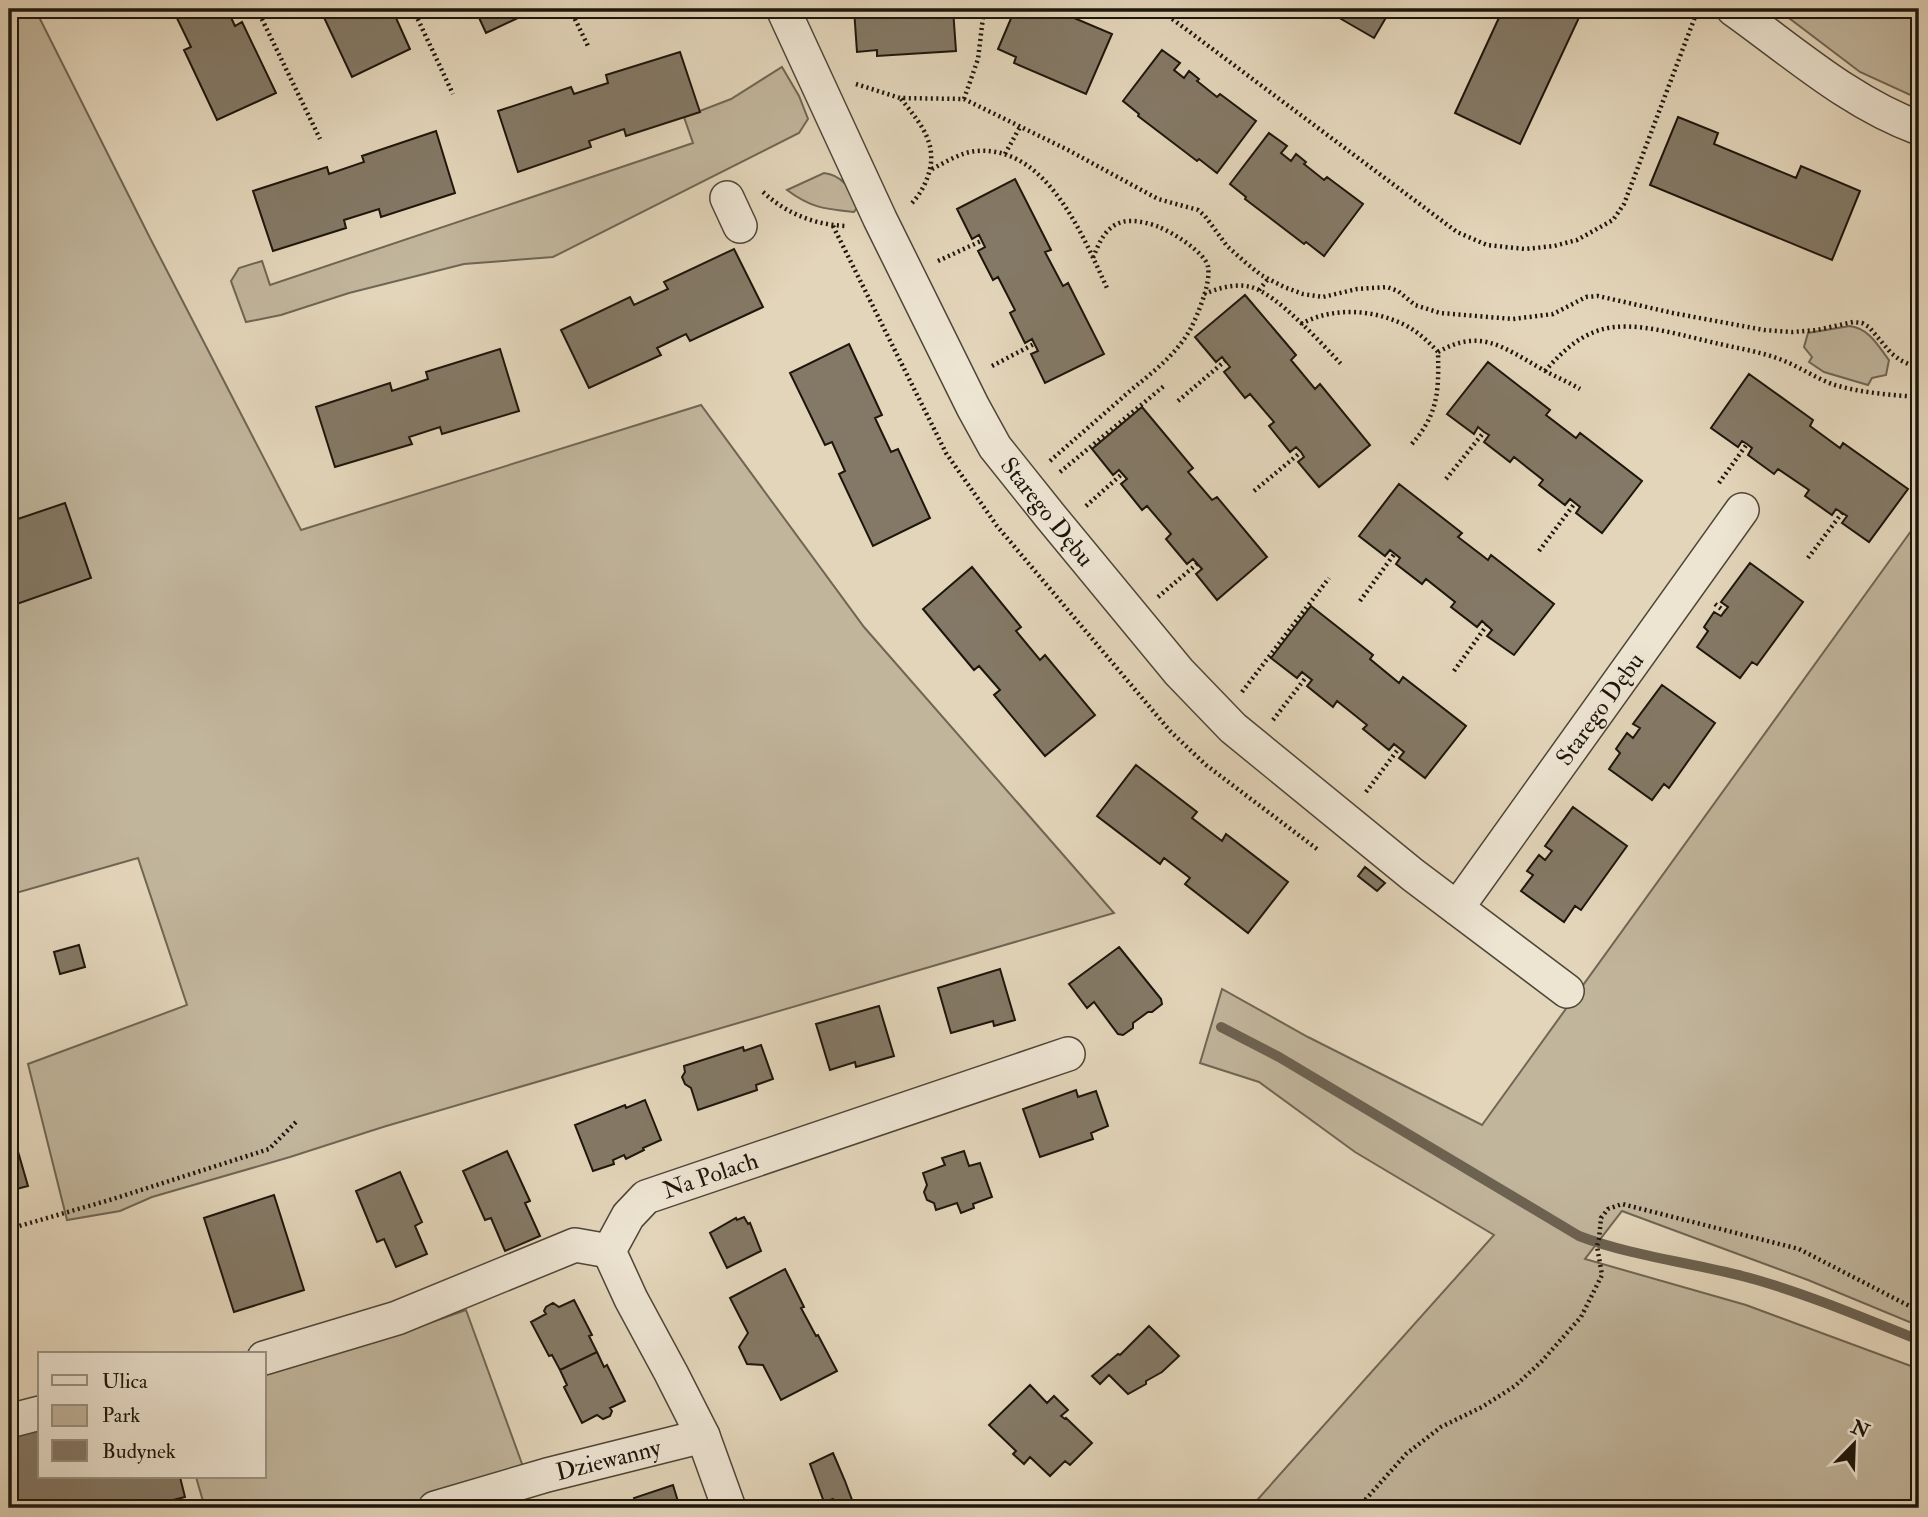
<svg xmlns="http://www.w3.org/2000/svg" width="1928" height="1517" font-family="'IM FELL Double Pica',serif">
	<rect width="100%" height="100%" fill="#e3d5ba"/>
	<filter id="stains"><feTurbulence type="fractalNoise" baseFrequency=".00286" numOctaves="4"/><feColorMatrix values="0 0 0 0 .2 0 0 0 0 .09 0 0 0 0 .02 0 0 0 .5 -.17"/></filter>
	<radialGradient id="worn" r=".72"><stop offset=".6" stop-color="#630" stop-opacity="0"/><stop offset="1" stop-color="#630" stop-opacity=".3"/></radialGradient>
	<path fill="#c1b59c" stroke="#6f6654" stroke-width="2" d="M9,9H35L150,238L301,530L701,405L864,627L1114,913L383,1127L290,1157L152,1197L120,1211L67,1220L28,1064L187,1005L138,858L9,895Z
		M1777,9H1919V99L1860,72Z
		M782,67L799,96L808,119L799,133L553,257L464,264L349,293L281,315L246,322L231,281L239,268L262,261L270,285L693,143L684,117L731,99Z
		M824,173C842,175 851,189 859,205L854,212C825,209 811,208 787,190Z
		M1850,326C1870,329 1878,346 1889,360L1886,375L1872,378L1868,385L1824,372L1809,362L1812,357L1804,347L1808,333Z
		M1919,520V1326L1808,1280L1622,1211L1585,1259L1746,1305L1919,1369V1508H1250L1494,1235L1355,1152L1259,1082L1200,1063L1222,989L1308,1037L1482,1125Z
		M466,1310L525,1472L401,1508H205L196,1477H264V1371L324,1357L387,1338Z"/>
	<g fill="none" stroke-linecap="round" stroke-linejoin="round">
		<path stroke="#6c6251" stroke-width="10" d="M1221,1027L1279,1057L1579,1236C1637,1258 1698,1263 1757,1280C1812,1296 1866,1319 1919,1340"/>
	</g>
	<path fill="#847966" stroke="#1d160c" stroke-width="2" d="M165,9H227L235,26L242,22L276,93L217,120L184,50L191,47L175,14L169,17Z
		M320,9H392L410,49L352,77Z
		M475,9H537L486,33Z
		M854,9H953L956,51L877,56V50L857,52Z
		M1015,9H1053L1112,34L1086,94L1014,63L1016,57L998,49Z
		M1324,9H1391L1374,38Z
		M1503,9L1514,15L1517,9H1583L1520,144L1455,113Z
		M1162,50L1180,63L1174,70L1184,78L1189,71L1199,79L1197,81L1217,97L1220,94L1256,121L1217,173L1199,159L1197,161L1138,116L1139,114L1123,101Z
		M680,52L700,112L626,136L624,129L589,141L591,147L518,172L498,111L571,87L574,94L608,83L606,75Z
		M1678,117L1718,133L1714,144L1796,178L1801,166L1860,191L1832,260L1650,185Z
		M436,131L455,193L381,217L379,209L344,220L346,228L273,251L253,191L327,167L329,174L364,162L362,156Z
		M1269,133L1287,146L1281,153L1291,161L1296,154L1306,162L1304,164L1324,180L1327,177L1363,204L1324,256L1306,242L1304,244L1245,199L1246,197L1230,184Z
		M1015,179L1051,250L1045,252L1063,286L1068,283L1104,354L1045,383L1031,354L1038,351L1032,339L1025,343L1010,313L1015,310L998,277L993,280L978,251L985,247L979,235L972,239L957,209Z
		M734,249L763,307L690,341L686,334L657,348L661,355L589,388L561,330L630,297L634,305L668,289L664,282Z
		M1919,252V292L1911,290Z
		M1245,295L1296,355L1291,360L1315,389L1320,384L1370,445L1319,487L1298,462L1304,457L1301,452L1296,447L1290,452L1269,426L1274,422L1250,394L1245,398L1224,372L1230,367L1222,357L1216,362L1195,337Z
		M849,344L882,415L875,418L891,452L898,449L930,518L873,546L839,474L845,471L832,442L825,445L790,373Z
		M500,349L519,411L442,434L440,427L409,437L412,444L335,467L316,407L390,383L392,391L428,379L426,372Z
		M1488,362L1550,410L1546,415L1576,438L1580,433L1642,481L1602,533L1576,513L1580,507L1570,499L1565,505L1539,485L1543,480L1514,457L1510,462L1484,442L1489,435L1484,432L1478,427L1474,434L1447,414Z
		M1749,374L1813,420L1810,426L1840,448L1843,443L1908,489L1869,542L1842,523L1847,516L1836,509L1832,515L1805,496L1809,490L1778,469L1774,474L1748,455L1752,448L1747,444L1742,441L1738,447L1711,428Z
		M1142,407L1193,468L1188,472L1212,500L1217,497L1267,557L1217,600L1196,574L1202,569L1193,559L1187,564L1166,539L1171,534L1147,506L1142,510L1121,484L1127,479L1119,470L1113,475L1092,449Z
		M1399,484L1462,533L1458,537L1488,560L1491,555L1554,604L1514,655L1487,636L1492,630L1482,621L1477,627L1451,607L1455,602L1426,579L1422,584L1396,564L1400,558L1390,550L1385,556L1359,536Z
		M65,503L91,578L14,605L9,590V522Z
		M1750,563L1803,602L1757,665L1752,662L1740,678L1697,647L1708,631L1704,627L1714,612L1721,616L1728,607L1721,602Z
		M972,567L1021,627L1016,631L1040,660L1045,655L1095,715L1045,756L994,695L1000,690L979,666L974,670L923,609Z
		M1311,606L1373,655L1370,659L1399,683L1403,677L1466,726L1425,778L1399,758L1404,752L1394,744L1389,750L1363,729L1367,725L1337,701L1333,707L1307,686L1312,680L1302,672L1297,678L1271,658Z
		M1662,685L1715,723L1669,788L1664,784L1652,800L1609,769L1620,753L1616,749L1627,733L1633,738L1640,728L1633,724Z
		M1136,765L1197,812L1192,818L1222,841L1226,834L1288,882L1248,933L1185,884L1190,878L1164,858L1160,864L1097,816Z
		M1573,807L1627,846L1581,910L1575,906L1564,922L1521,891L1533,875L1527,871L1539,855L1545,860L1552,851L1545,846Z
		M1365,867L1385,883L1377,891L1358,876Z
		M79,945L85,967L60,974L54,952Z
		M1119,947L1161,999L1162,1004L1152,1012H1148L1133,1023V1028L1123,1035L1118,1034L1094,1002L1087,1008L1069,984Z
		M1000,969L1015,1020L994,1026L993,1021L951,1033L938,988Z
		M879,1006L894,1056L856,1067L855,1062L830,1070L816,1024Z
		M761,1045L773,1079L756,1085L757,1090L698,1110L691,1088L685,1084L682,1077L685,1072L684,1066L743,1047L744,1051Z
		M1076,1090L1078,1097L1096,1091L1108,1126L1091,1133L1093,1139L1040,1157L1023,1109Z
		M645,1100L661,1140L643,1148L644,1150L626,1159L624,1155L613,1160L614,1164L593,1171L575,1125L625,1105L626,1108Z
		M12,1131L28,1186L9,1191V1132Z
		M507,1151L530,1201L525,1203L540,1236L505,1251L491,1218L485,1220L463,1171Z
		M964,1151L969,1166L980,1163L992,1197L973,1204L974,1208L961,1213L957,1203L936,1210L934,1203L927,1200L924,1192L927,1185L923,1173L945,1165L942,1158Z
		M400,1172L422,1222L415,1226L427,1254L396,1267L384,1239L377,1242L356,1191Z
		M274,1195L304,1290L234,1312L204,1218Z
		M744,1217L748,1224L750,1223L761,1251L727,1268L710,1233L736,1218L737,1220Z
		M785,1269L804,1307L801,1308L816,1336L818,1335L837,1371L781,1400L763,1365L747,1364L739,1347L748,1333L730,1298Z
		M574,1300L592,1335L589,1336L597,1352L560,1370L552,1355L549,1356L531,1322L546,1314L544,1311L546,1307L553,1303L559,1307Z
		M1149,1326L1179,1356L1162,1372L1146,1381V1384L1128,1394L1109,1375L1100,1384L1092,1376L1118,1354L1120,1355Z
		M597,1352L604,1367L607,1365L625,1401L610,1408L612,1411L610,1416L603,1419L597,1415L582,1423L564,1387L567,1385L560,1370Z
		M1030,1385L1047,1403L1054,1396L1068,1410L1061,1416L1065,1419L1066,1418L1092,1443L1070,1465L1065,1461L1050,1476L1030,1457L1024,1464L1013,1454L1016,1451L989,1425Z
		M40,1427V1477H180L185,1497L141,1508H9V1435Z
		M833,1453L845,1481L855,1508H836L833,1499L824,1502L810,1464Z
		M673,1485L680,1508H638L634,1498Z
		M833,1499L836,1508H807L824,1502Z"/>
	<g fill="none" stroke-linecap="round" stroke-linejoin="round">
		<g stroke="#4e4638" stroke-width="36">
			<g id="minor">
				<path id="s1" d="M783,9L880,219L973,407L995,447L1051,517L1179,672L1233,728L1413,875L1567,991"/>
				<path d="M1733,9C1792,51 1850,103 1919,128"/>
				<path d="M727,198L740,226"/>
				<path id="s2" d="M1457,908L1742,510"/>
				<path d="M264,1358L397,1318L575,1245L609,1251"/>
				<path d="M9,1421L40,1413"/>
				<path id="s3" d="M435,1508L547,1475L703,1436"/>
				<path id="s4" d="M729,1508L703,1436L671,1373L631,1299L609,1251L628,1216L646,1197L1068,1054"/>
			</g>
		</g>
		<path stroke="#1d160c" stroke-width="4.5" stroke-dasharray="2 3.5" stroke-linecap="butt" d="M257,9L320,139
			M413,9L453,94
			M570,9L589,48
			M1159,9L1457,232L1487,245L1525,249L1554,246L1577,240L1613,220L1624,204L1698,9
			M1064,13L1065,9
			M856,84L900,98L964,99L1068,150L1158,199L1198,210L1205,216L1227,246L1245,262L1261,275L1284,287L1303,294L1323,297L1357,289L1387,287L1398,291L1415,305L1440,313L1513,319L1553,314L1586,297L1598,296L1673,313L1764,330L1792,332L1817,330L1853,322L1862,323L1869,327L1891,353L1900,360L1919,369
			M901,99C921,124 941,146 926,181C923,189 917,198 911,204
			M964,99L978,59L984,9
			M1005,154L1020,127
			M932,169C946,162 961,152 977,151C1047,146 1083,236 1107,288
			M763,192C787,214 815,225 847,226
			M833,226L946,453L997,526L1170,731L1206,765L1317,849
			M938,261L981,241
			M1259,290L1268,279
			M1204,294C1219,288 1235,283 1251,287C1277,294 1322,344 1341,364
			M1301,324C1332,307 1371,309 1403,324C1417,331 1428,341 1438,352C1439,393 1438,415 1410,446
			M1438,352C1480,328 1503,347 1540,368C1553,376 1567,381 1580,389
			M992,366L1034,344
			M1545,371C1560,354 1577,337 1600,330C1634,319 1686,337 1720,344C1741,349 1762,352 1782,360C1800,367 1817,379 1835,385C1862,393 1891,395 1919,397
			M1178,401L1225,361
			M1050,461C1077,437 1104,414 1131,390C1153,372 1177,354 1191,328C1198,314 1211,283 1208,267C1206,253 1172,232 1159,227C1149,223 1133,219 1122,222C1105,227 1099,243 1093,258
			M1060,472L1164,386
			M1446,479L1484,432
			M1719,483L1747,444
			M1254,491L1301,452
			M1086,506L1122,474
			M1539,551L1575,503
			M1808,558L1842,513
			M1158,597L1197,564
			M1360,601L1395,553
			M1715,604L1724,611
			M1454,671L1487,625
			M1242,692L1329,578
			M1273,720L1307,676
			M1366,792L1399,748
			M9,1229L113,1199L269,1149L298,1120
			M1358,1508L1406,1454L1441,1427L1482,1407L1515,1386L1542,1361L1565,1335L1581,1317L1602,1275L1597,1246L1599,1239L1601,1218L1608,1209L1622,1204L1799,1249L1919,1311"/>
		<use href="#minor" stroke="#ede4d2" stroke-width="33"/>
	</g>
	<g text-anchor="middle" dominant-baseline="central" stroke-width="6" stroke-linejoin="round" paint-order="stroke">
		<g font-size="24" fill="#1d160c" stroke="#ede4d2">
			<text stroke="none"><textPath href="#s1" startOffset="570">Starego Dębu</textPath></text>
			<text stroke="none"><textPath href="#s2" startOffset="245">Starego Dębu</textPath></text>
			<text stroke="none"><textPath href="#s4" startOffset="418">Na Polach</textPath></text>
			<text stroke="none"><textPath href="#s3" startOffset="180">Dziewanny</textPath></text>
		</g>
	</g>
	<rect width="1928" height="1517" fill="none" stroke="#e3d5ba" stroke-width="35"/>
	<rect x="10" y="10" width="1907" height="1496" fill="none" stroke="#1d160c" stroke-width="3.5"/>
	<rect x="18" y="18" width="1893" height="1482" fill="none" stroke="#1d160c" stroke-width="2"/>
	<rect x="38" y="1352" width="228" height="126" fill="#ede4d2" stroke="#9a9283" stroke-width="2"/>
	<rect x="52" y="1375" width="35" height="10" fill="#ede4d2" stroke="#9a9283" stroke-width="2"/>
	<text x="102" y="1388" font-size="21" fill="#1d160c">Ulica</text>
	<rect x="52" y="1405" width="35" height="21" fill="#c1b59c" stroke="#9a9283" stroke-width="2"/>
	<text x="102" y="1422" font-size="21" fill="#1d160c">Park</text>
	<rect x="52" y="1440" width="35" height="21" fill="#847966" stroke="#9a9283" stroke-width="2"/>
	<text x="102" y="1458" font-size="21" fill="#1d160c">Budynek</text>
	<g transform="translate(1854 1444) rotate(23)" stroke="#ede4d2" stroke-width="5" paint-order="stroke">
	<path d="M0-5L12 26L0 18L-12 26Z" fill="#1d160c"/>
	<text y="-10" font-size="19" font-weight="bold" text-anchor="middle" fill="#1d160c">N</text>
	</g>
	<rect width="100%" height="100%" filter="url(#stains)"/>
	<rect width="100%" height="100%" fill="url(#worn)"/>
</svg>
